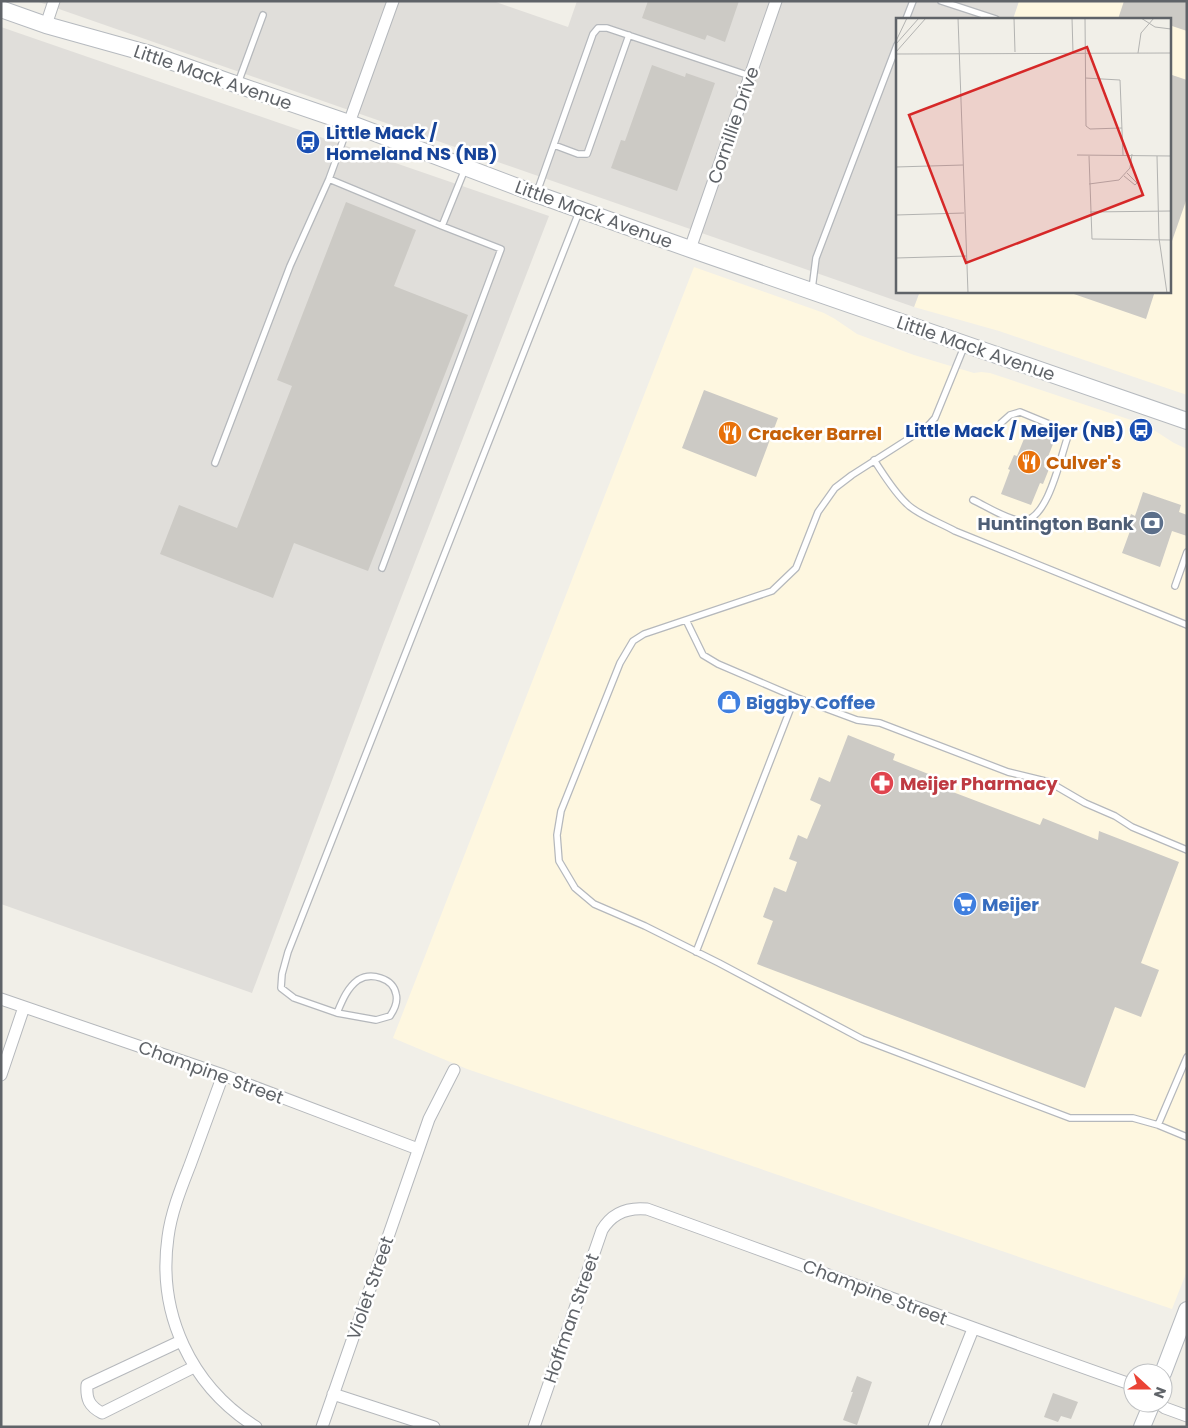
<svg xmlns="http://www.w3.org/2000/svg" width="1188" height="1428" font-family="Poppins,sans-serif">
	<rect width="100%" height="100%" fill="#f1efe8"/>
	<path fill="#fef7e0" d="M1019,1H1187V395L999,331L914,307L920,291H1169V19H1013Z
		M694,267L824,313L835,319L857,334L914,355L974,373L981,372L990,373L1146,425L1174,443L1187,449V1271L1172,1309L467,1069L393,1038Z"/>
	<path fill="#e0deda" d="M36,1H493L568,27L577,1H1019L1013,19H897V291H920L914,307Z
		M1,27L549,216L384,642L252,993L1,904Z"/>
	<path fill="#cccac5" d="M648,1H739L725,42L707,35L705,40L642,18Z
		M1124,1H1187V31L1169,25V19H1118Z
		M652,65L685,77L686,73L715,83L677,191L611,168L621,140L625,141Z
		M1169,74L1187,80V198L1171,244H1169Z
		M346,202L416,230L394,286L468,315L368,571L294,543L273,598L160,554L179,505L237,528L292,386L277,380Z
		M1071,291H1155L1146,319L1071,293Z
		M704,390L778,418L756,477L682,448Z
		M1028,429L1055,439L1044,467L1049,469L1043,484L1040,483L1031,505L1001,494L1010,470L1008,469L1014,455L1017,456Z
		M1143,492L1181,505L1179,512L1187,515V536L1172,531L1160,567L1122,553L1130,531L1126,529L1131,514L1135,516Z
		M848,735L895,754L893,760L931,775L929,783L1040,825L1043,818L1098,840L1099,831L1179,862L1141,963L1159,970L1141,1017L1115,1007L1085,1088L757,964L773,921L763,917L774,887L786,892L797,862L789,859L798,835L807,839L821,805L810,800L819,777L830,782Z
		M857,1376L872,1382L857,1425L843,1420L853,1392H851Z
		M1053,1393L1078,1402L1071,1419L1061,1416L1058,1422L1044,1417Z"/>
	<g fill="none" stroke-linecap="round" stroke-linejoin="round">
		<g stroke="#b5b8bc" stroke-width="8">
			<path id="lane" d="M941,1L996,19
				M906,19L913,1
				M238,83L263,15
				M349,124L329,179L442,226L465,169
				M554,145L578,154H587L629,35
				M537,192L593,34L598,28H607L750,76
				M812,289L816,258L897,45
				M964,347L935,418L927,427L852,475L835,488L818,512L796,568L772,591L644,634L633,641L620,663L561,811L557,835L559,861L575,888L594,904L645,926L719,963L862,1039L1070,1118H1133L1158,1125L1187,1137
				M874,460C884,475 894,492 907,504C918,515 941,523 955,531L1187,625
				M215,463L290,266L329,179
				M973,500C986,506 1009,521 1023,521C1048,519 1060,459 1067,439L1063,431L1054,426L1020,412L1010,415L1001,423
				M382,568L501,249L442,226
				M1175,586L1187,552
				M686,620L703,655L718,664L795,697L857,720L880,723L1008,772L1049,782L1085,803L1115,816L1132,827L1187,850
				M696,952L795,697
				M337,1013C342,1001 347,988 358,980C371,972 393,978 396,994C398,1001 394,1010 390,1016L376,1020L337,1013L294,998L281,988L282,974L288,952L579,212
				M1158,1125L1187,1057"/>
		</g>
		<g stroke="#b5b8bc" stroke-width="13">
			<path id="street" d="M46,25L54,1
				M349,123L393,1
				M690,249L776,1
				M1,999L223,1075L418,1149
				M1,1075L24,1007
				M223,1075C212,1105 201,1135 190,1165C181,1188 171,1213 168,1237C157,1314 191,1386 256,1427
				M181,1341L87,1385C86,1399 89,1406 102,1413L194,1367
				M333,1394L434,1427
				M1158,1403L1165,1408L1187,1416
				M322,1427L429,1119L454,1070
				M534,1427L602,1230C612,1213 627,1207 647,1209C809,1267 970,1328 1133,1385
				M934,1427L973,1329"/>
		</g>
		<g stroke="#b6babf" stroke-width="18">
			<path id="secondary" d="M1,9L46,25L150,54L238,85L349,123L536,194L690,249L1187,421
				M1163,1373L1187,1310
				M1142,1427L1152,1403"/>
		</g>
		<use href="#lane" stroke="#fff" stroke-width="5.5"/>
		<use href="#street" stroke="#fff" stroke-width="11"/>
		<use href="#secondary" stroke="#fff" stroke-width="16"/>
	</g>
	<defs>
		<g id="bus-disc" transform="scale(1.25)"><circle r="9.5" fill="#1a4fb4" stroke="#fff"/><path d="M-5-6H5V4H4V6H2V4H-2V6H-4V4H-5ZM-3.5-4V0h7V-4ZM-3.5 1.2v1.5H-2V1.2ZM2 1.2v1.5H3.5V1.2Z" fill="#fff"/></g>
		<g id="restaurant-disc" transform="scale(1.25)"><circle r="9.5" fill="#e8710a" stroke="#fff"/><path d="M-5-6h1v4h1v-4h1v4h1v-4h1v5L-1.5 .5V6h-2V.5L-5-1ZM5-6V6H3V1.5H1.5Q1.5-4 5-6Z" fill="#fff"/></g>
		<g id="bank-disc" transform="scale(1.25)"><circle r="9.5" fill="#5c6f8a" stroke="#fff"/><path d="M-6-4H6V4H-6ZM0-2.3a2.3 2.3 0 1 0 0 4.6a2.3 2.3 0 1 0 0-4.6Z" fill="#fff"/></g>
		<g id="shop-disc" transform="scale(1.25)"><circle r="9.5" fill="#3f7fe0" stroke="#fff"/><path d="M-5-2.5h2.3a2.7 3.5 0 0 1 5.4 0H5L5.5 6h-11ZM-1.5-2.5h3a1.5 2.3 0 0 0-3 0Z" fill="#fff"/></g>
		<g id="pharmacy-disc" transform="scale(1.25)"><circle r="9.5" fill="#e0444e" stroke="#fff"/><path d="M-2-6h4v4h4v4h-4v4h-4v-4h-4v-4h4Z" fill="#fff"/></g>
		<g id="supermarket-disc" transform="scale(1.25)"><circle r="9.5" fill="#3f7fe0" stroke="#fff"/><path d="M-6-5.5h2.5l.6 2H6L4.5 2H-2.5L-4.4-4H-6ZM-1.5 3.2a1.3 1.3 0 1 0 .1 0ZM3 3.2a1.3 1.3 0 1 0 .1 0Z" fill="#fff"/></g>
	</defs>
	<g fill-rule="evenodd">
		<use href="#bus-disc" x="308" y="142"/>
		<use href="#bus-disc" x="1141" y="430"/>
		<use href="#restaurant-disc" x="730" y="433"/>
		<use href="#restaurant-disc" x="1029" y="462"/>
		<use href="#bank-disc" x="1152" y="523"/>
		<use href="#shop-disc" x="729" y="702"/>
		<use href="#pharmacy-disc" x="882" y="783"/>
		<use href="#supermarket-disc" x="965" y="904"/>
	</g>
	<g text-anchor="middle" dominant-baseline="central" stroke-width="5" stroke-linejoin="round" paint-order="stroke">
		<g font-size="18" fill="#5f6368" stroke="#fff">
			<text transform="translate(213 77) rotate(19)">Little Mack Avenue</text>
			<text transform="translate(733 125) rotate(-71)">Cornillie Drive</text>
			<text transform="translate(594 214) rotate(20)">Little Mack Avenue</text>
			<text transform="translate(976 348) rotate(19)">Little Mack Avenue</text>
			<text transform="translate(211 1072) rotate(20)">Champine Street</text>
			<text transform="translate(370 1288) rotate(-71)">Violet Street</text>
			<text transform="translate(875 1292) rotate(21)">Champine Street</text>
			<text transform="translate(571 1318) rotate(-71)">Hoffman Street</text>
		</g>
		<g font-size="18" font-weight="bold" fill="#164399" stroke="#fff" text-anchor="start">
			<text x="326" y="132">Little Mack /<tspan x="326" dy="21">Homeland NS (NB)</tspan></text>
			<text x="1124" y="430" text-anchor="end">Little Mack / Meijer (NB)</text>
		</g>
		<g font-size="18" font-weight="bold" fill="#c56008" stroke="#fff" text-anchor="start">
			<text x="748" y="433">Cracker Barrel</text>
			<text x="1046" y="462">Culver's</text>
		</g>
		<g font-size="18" font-weight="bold" fill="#4e5e75" stroke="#fff" text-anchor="end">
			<text x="1134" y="523">Huntington Bank</text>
		</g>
		<g font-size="18" font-weight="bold" fill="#366cbe" stroke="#fff" text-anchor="start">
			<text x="746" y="702">Biggby Coffee</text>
			<text x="982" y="904">Meijer</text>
		</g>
		<g font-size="18" font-weight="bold" fill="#be3a42" stroke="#fff" text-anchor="start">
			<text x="900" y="783">Meijer Pharmacy</text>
		</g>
	</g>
	<g transform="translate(896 18)">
		<rect width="275" height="275" fill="#f1efe8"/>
		<path fill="none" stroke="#b3b3b1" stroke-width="1" d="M62,0L72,275M118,0L119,34M176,0L177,35M189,0L190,108L194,111L226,110M245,0L259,9L275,11M0,23L11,0M0,26L23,0M0,34L30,0M242,35L245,15L258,0M0,36L275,35M189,60L224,62L227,137M181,137L275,138M193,138L196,221L275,222M261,138L263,220L271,275M0,149L67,147M228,158L239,167L241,165L231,155M193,166L223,162L234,150L236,136M194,194L275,193M0,197L68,195M0,240L71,238"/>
		<path fill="#d62828" fill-opacity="0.15" stroke="#d62828" stroke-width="2.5" d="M191,29L247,177L70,245L13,97Z"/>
		<rect width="275" height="275" fill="none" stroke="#5f6368" stroke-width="2.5"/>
	</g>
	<rect width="1188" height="1428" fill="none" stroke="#5f6368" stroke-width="5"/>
	<g transform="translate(1148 1388) rotate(111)"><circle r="24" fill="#ffffff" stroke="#bfc1c3"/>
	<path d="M0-4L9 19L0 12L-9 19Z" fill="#ea4335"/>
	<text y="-8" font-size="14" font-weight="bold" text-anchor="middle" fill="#5f6368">N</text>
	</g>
</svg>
